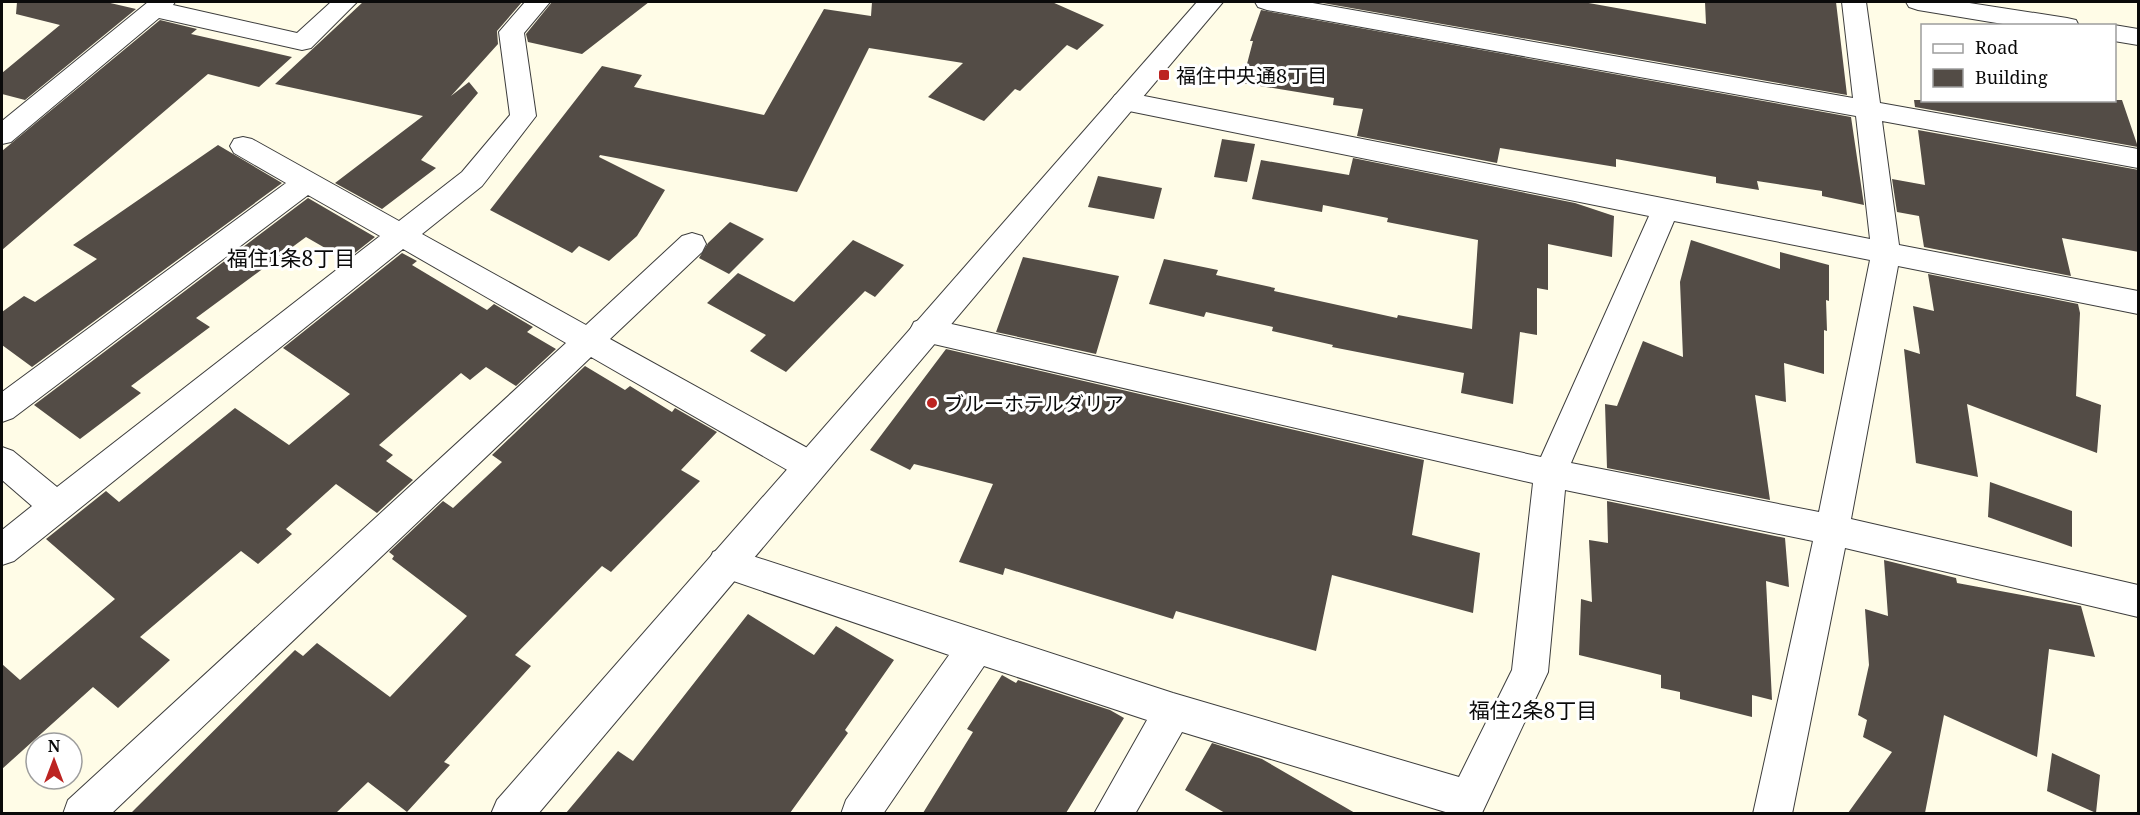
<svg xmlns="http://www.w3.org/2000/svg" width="2140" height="815" font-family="'Noto Serif','Noto Sans JP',serif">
	<rect width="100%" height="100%" fill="#fffce7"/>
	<path fill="#534c46" d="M17,2H106L136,9L25,100L2,94V73L60,25L16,14Z
		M363,2H522L497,31L498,44L451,96L469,82L478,93L421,160L436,168L382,209L335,183L423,116L275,84Z
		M552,2H649L582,54L528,42L526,34Z
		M872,2H1052L1104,25L1077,50L1067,45L1020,91L1015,89L984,121L928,97L963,63L869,48L797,192L600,155L599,157L665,190L637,236L609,261L579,246L572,253L490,210L602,66L642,75L634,87L764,115L824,9L871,16Z
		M1317,2H1583L1706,24L1705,2H1836L1847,95Z
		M1261,10L1851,117L1864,205L1822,196V191L1757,181L1759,190L1716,183V177L1616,159V167L1500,148L1497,163L1357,136L1363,109L1333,105L1334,98L1242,83L1253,41H1250Z
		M160,20L197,29L191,34L292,57L259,87L208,74L2,250V151Z
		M1914,100H2122L2138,147L1915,107Z
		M1918,130L2139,170V252L2062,238L2071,276L1924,247L1919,216L1897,212L1892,179L1925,185Z
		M1222,139L1255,144L1247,182L1214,177Z
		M218,145L282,183L32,367L2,345V312L24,296L35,302L97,259L73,245Z
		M1353,158L1575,203L1614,216L1612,257L1548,244V290L1537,288V335L1520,332L1513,404L1461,393L1464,373L1332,347L1333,345L1272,331L1273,327L1206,312L1204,317L1149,304L1164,259L1218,270L1216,275L1275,288L1274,291L1397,318L1398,315L1472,329L1478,240L1387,222L1388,218L1323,205L1322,212L1252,199L1261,160L1349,175Z
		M1098,176L1162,188L1154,219L1088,207Z
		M308,198L375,237L346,260L306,237L196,318L210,327L131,386L141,393L80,439L34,405Z
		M730,222L764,239L729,274L699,258L708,243Z
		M853,240L904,265L875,297L865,291L786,372L750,351L766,335L707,303L738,273L794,302Z
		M1691,240L1780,269V252L1829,265V301L1826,300L1827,331L1824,330V374L1784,363L1786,402L1755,395L1770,500L1607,468L1605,404L1617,406L1643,341L1683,357L1680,282Z
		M402,253L417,261L412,265L487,310L494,304L533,327L527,332L556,349L516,386L486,367L470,380L461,373L379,445L393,455L386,461L413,480L377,513L336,484L286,529L292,534L258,564L241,551L140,637L170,660L118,708L93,687L2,769V664L20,680L115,599L46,539L106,491L119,502L235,408L289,445L350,394L283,348Z
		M1023,257L1119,276L1096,354L996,332Z
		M1928,274L2078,304L2080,313L2076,396L2101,405L2097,453L1967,404L1978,477L1916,463L1904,349L1920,354L1913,306L1934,311Z
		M946,349L1424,460L1412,535L1480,553L1473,613L1332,575L1316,651L1176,611L1173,619L1005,568L1003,575L959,562L993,484L914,464L910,470L870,450Z
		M585,366L625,390L630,386L672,412L675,408L717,432L681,470L700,481L611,572L602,566L515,655L531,666L444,762L450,765L407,812L368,782L336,813H131L295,650L303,656L317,643L390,697L467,616L392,559L394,556L389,552L443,501L453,508L502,462L492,455Z
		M1990,482L2072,511V547L1988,517Z
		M1607,501L1785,538L1789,587L1766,581L1772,700L1752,695V717L1680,699V692L1661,688V675L1579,655L1581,599L1592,602L1589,540L1608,543Z
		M1884,560L1956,578L1957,583L2081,606L2095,657L2049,649L2037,757L1944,715L1925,813H1848L1892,752L1863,737L1867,720L1858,715L1869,665L1865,609L1888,616Z
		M748,614L814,655L836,626L894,660L845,730L848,733L790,813H566L618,751L633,761Z
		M1002,675L1016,683L1018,680L1110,710L1124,718L1066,813H923L973,732L967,729Z
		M1212,743L1262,759L1355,813H1225L1185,790Z
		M2052,753L2100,775L2096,813L2047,791Z"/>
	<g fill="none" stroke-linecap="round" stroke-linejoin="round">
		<g stroke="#3d3d3d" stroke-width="2">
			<path id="minor" d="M148,2H175L173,5L297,33L331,2H357L311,48L302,50L159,18L11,142L2,144V121Z
				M525,2H550L524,33L536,116L482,186L422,234L586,325L682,236L692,233L702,236L706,244L702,252L610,339L820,455L824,465L820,475L808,479L796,475L591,357L111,814H63L68,800L566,343L403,249L14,561L2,565V530L32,506L2,480V447L13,451L57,487L380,236L308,195L13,418L2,422V392L286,183L234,153L230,146L234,139L243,137L252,139L399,221L462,172L510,115L499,32Z
				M1255,2H1307L1853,98L1842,2H1866L1880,103L2138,149V168L1882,121L1899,245L2138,291V314L1898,266L1851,519L2138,585V617L1845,548L1792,814H1753L1813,541L1565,490L1548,672L1482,813L1452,814L1182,732L1135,814H1094L1147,720L984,666L883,814H841L846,800L949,655L713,574L708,563L713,552L725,547L1173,693L1459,777L1512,670L1533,483L925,342L914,338L910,330L914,322L925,318L1541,457L1649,216L1124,110L1115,107L1111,101L1115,95L1124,92L1870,239L1856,116L1267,10L1258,7ZM1674,221L1870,260L1819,512L1571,463Z
				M1906,2H1963L2067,18L2076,20L2079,26H2015L1918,10L1909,7Z
				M2114,25L2138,29V45L2114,41Z"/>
		</g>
		<g stroke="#3d3d3d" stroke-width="2">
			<path id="tertiary" d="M1197,2H1223L538,814H491L497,800Z"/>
		</g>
		<use href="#minor" fill="#fff" fill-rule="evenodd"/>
		<use href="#tertiary" fill="#fff" fill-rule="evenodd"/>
	</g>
	<g fill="#bc2421" stroke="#fff" stroke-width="2">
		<rect x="1158" y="69" width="12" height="12" rx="3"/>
		<circle cx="932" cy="403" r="6"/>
	</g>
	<g text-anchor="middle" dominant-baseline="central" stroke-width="6" stroke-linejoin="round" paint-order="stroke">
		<g font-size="20" fill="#0a0a0a" stroke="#fff" text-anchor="start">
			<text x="1176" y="75">福住中央通8丁目</text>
			<text x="944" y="403">ブルーホテルダリア</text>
		</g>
		<g font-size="21" fill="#0a0a0a" stroke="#fff">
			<text x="291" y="258">福住1条8丁目</text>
			<text x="1533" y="710">福住2条8丁目</text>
		</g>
	</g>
	<rect width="2140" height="815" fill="none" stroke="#0a0a0a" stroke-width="6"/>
	<rect x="1921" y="24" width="195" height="78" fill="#ffffff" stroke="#9d9d9d" stroke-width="1.5"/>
	<rect x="1933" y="44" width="30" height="9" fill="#ffffff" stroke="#9d9d9d" stroke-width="1.5"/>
	<text x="1975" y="54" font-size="18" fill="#0a0a0a">Road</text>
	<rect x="1933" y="69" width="30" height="18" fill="#534c46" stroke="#9d9d9d" stroke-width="1.5"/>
	<text x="1975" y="84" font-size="18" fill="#0a0a0a">Building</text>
	<g transform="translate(54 761)"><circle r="28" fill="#ffffff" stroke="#9d9d9d" stroke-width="1.5"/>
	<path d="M0-4.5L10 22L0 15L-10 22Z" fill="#bc2421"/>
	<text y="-9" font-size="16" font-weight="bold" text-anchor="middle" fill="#0a0a0a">N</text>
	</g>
</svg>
